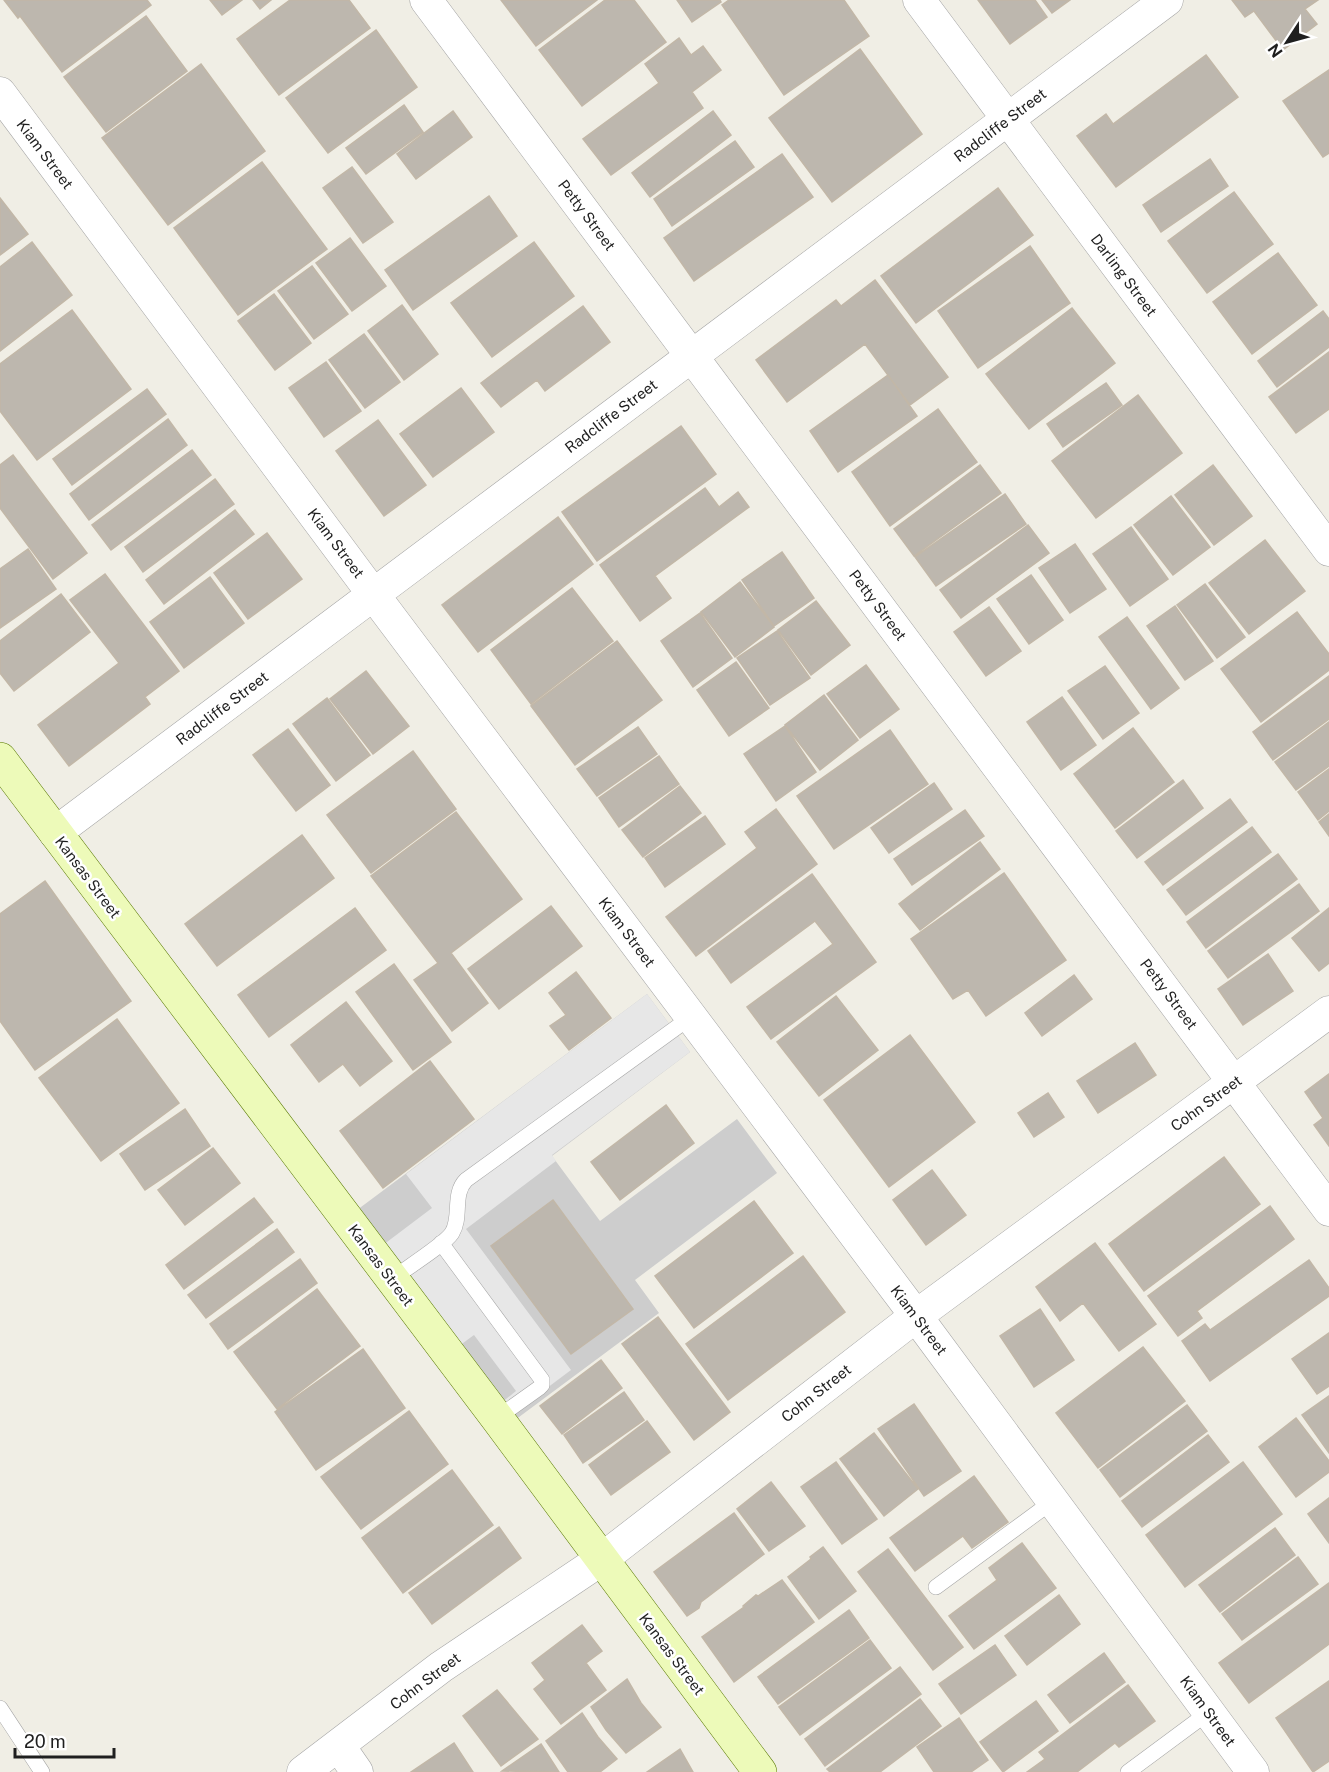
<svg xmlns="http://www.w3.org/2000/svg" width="1329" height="1772" font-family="'Public Sans',sans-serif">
	<rect width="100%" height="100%" fill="#f0eee5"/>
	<path fill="#cdcdcd" d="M647,994L690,1052L552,1156L600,1221L737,1119L777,1173L635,1280L659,1313L515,1420L357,1210Z"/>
	<path fill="#e7e7e7" d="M647,994L690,1052L552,1155L556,1161L466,1229L571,1370L511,1415L501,1403L516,1391L474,1335L459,1346L383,1245L432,1208L406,1174Z"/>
	<path fill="#bdb7ae" stroke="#c2b7a7" stroke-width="1.5" d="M4,0H147L151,5L62,72L20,16L18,18Z
		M210,0H242L222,15Z
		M253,0H271L260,9Z
		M290,0H349L370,28L279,95L237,39Z
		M501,0H597L536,46Z
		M605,0H634L666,42L582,106L539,50Z
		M677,0H720L721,2L692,22Z
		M729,0H844L869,36L784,95L722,5Z
		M978,0H1035L1047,17L1010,44Z
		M1042,0H1070L1052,13Z
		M1232,0H1318L1305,9L1317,24L1283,50L1254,11L1245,17Z
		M146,16L187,71L106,132L64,77Z
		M376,30L417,87L328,153L286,98Z
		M679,38L691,55L703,46L721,70L692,92L703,108L611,175L583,139L659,83L645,64Z
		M860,49L922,134L832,202L769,118Z
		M1206,55L1238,97L1116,187L1077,136L1106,114L1113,124Z
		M201,64L265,151L168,225L102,138Z
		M1329,70V153L1323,157L1283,101Z
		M404,105L423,132L366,174L346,148Z
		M453,111L472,137L416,179L397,154Z
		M713,111L731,135L650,197L632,173Z
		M735,141L754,167L672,226L654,199Z
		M782,154L813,197L694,281L664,238Z
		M1210,159L1228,186L1161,232L1143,205Z
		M262,162L327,249L238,315L174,228Z
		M352,167L393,222L363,243L323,188Z
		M998,188L1033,235L916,323L881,276Z
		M1234,192L1273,244L1207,293L1168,241Z
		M489,196L517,236L413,310L385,270Z
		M0,198L28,234L0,255Z
		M350,238L386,286L352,311L316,263Z
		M32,242L72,295L0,351V267Z
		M534,242L574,296L492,357L451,303Z
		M1030,246L1070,303L978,368L938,311Z
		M1278,253L1317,305L1252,354L1213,302Z
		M312,266L348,314L314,339L278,291Z
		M875,280L948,377L910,405L865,344L787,402L756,360L836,300L841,306Z
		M274,294L311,343L275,370L238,321Z
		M402,305L438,354L404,380L368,331Z
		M583,306L610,342L545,391L537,380L501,407L481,383Z
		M1072,308L1115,363L1029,429L986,374Z
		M72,310L131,389L37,460L0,411V364Z
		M1323,311L1329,319V347L1277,387L1258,361Z
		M364,334L400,382L365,408L329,360Z
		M1329,352V409L1296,433L1269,397Z
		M326,362L361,411L324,437L289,388Z
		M888,375L917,416L838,472L810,431Z
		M1106,383L1122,405L1063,447L1047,424Z
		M461,388L494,432L433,477L400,434Z
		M147,389L166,414L72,485L53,459Z
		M1138,395L1182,453L1096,518L1052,461Z
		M938,409L977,462L890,526L852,472Z
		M168,419L187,445L89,520L70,494Z
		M378,420L426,485L384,516L336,451Z
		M681,426L716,474L597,561L562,512Z
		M192,450L211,475L111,550L92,525Z
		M13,455L87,553L53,579L0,508V465Z
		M980,465L1001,493L914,556L894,529Z
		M1213,465L1252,516L1214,545L1175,495Z
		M215,479L234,504L143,572L125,547Z
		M705,488L719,507L738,492L749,507L655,576L671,598L640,621L600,565Z
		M1005,494L1026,524L936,586L915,557Z
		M1171,496L1210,547L1173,575L1134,525Z
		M235,510L254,534L164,604L146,580Z
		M558,517L593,564L478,652L442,605Z
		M1028,525L1049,553L961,618L940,590Z
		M1131,527L1168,579L1130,606L1093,554Z
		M267,533L302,579L248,619L214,573Z
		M1265,540L1305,591L1249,634L1209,583Z
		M1075,544L1106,589L1070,613L1039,568Z
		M28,549L56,589L0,628V569Z
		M782,552L814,598L774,626L742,580Z
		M105,574L179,671L145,697L150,704L69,766L38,725L119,663L70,600Z
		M1031,575L1063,620L1029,644L997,599Z
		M210,577L244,623L184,668L150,622Z
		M740,582L774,627L735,657L701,612Z
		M1205,584L1245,637L1217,658L1177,605Z
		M572,588L613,641L531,704L491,650Z
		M61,594L90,632L14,691L0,673V641Z
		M816,601L850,645L811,675L778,630Z
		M1175,606L1213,661L1185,680L1147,626Z
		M989,607L1021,651L986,676L954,632Z
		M1297,612L1329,654V670L1261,722L1221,669Z
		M700,613L732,658L693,687L661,641Z
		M1127,617L1179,688L1151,709L1099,637Z
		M777,631L810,678L770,705L737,658Z
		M617,641L662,700L575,765L531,706Z
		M736,662L769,708L729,736L697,690Z
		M866,665L899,709L860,738L827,694Z
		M1105,666L1139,713L1103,739L1068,691Z
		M366,671L409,726L373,754L330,699Z
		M1329,676V719L1273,760L1253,732Z
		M824,695L858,740L820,770L785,725Z
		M1062,697L1096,745L1061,770L1027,722Z
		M327,698L370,755L336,781L293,724Z
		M1329,722V766L1296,790L1275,762Z
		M785,726L816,772L776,801L744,754Z
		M638,727L657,754L597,796L577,769Z
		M1133,728L1174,782L1115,828L1074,774Z
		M288,729L330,785L296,811L253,755Z
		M890,730L928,784L834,849L797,796Z
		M413,751L456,809L371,873L327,815Z
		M659,756L679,784L619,827L599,798Z
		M1329,769V811L1318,820L1298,792Z
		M1183,780L1203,808L1137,858L1116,831Z
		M934,783L952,809L889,853L871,828Z
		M680,786L701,813L643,857L622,830Z
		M1230,799L1247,822L1163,885L1145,862Z
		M776,809L817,864L696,956L666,917L757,848L745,832Z
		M965,810L984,836L912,885L894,859Z
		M456,812L522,899L451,953L488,1003L452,1031L414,980L438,963L371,876Z
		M1329,814V836L1319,822Z
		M705,816L725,844L665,887L645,858Z
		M1252,827L1271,852L1186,915L1167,890Z
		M302,835L334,878L217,966L185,924Z
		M980,842L1000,869L920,930L899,904Z
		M1278,854L1297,879L1206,948L1187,922Z
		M1004,873L1066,960L986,1016L968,990L953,999L911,939Z
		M812,874L876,962L771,1039L747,1007L833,944L815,921L731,983L708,951Z
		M45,881L131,1001L35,1070L0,1021V914Z
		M1299,884L1319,911L1228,978L1208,951Z
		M551,906L582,946L499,1009L468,969Z
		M355,908L386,950L269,1037L238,995Z
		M1329,908V963L1319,971L1292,938Z
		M1268,954L1293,991L1243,1025L1218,989Z
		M394,964L451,1042L413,1070L356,992Z
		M576,972L611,1018L569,1050L550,1026L566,1015L549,993Z
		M1074,975L1092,999L1042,1036L1025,1013Z
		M836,996L878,1050L819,1096L777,1042Z
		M346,1002L392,1061L360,1086L343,1064L319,1082L291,1045Z
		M117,1019L179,1103L101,1161L39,1078Z
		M910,1035L975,1122L889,1187L824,1100Z
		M1135,1043L1156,1075L1098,1113L1077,1081Z
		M430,1061L474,1119L383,1188L340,1131Z
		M1329,1074V1146L1314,1125L1323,1118L1305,1092Z
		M1048,1093L1064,1117L1034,1137L1018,1113Z
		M666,1105L694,1143L620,1200L591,1162Z
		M185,1109L210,1146L145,1190L120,1154Z
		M213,1148L240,1183L185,1225L158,1190Z
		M1224,1157L1260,1204L1144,1291L1109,1244Z
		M932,1170L966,1215L926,1245L893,1200Z
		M254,1198L273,1222L184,1289L166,1265Z
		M553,1200L633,1309L571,1354L491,1246Z
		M754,1201L793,1253L694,1328L655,1276Z
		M1270,1206L1294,1239L1197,1311L1202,1318L1178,1336L1148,1296Z
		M277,1229L294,1252L206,1318L188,1295Z
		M1095,1243L1156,1324L1119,1351L1083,1303L1060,1321L1036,1287Z
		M803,1256L845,1312L728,1400L686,1344Z
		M300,1259L317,1283L228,1349L210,1324Z
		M1309,1260L1329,1288V1296L1210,1381L1182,1341L1205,1324L1210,1330Z
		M317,1289L360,1346L277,1409L234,1352Z
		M1040,1309L1074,1360L1034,1387L1000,1336Z
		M658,1317L730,1412L694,1440L622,1344Z
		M1329,1333V1386L1317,1394L1292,1359Z
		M1143,1347L1185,1401L1098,1468L1056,1413Z
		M363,1349L405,1408L316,1470L275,1412Z
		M601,1360L622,1388L562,1434L540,1406Z
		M624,1392L644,1420L583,1463L564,1435Z
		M1329,1396V1453L1302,1415Z
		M914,1404L961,1471L924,1496L878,1429Z
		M1187,1405L1207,1431L1120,1497L1100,1470Z
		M409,1411L448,1464L361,1529L321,1477Z
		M1296,1418L1329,1461V1472L1296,1497L1259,1447Z
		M647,1421L670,1452L611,1495L589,1465Z
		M874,1433L918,1489L884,1516L840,1459Z
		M1208,1435L1229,1462L1142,1527L1122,1501Z
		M836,1462L877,1519L842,1544L801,1487Z
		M1243,1462L1282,1514L1185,1587L1146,1535Z
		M452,1470L493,1525L403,1593L362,1538Z
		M974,1476L1008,1522L972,1548L963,1536L915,1571L890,1538Z
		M771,1482L805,1526L769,1551L737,1509Z
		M1329,1498V1543L1308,1514Z
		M734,1513L764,1554L701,1602L699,1608L687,1616L654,1572Z
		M499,1527L521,1558L432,1624L409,1593Z
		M1275,1528L1295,1555L1220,1612L1199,1585Z
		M1022,1543L1056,1588L974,1649L949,1616L997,1580L989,1568Z
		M823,1547L856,1591L819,1619L788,1577L811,1559L810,1557Z
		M888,1549L963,1647L933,1670L858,1572Z
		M1298,1557L1318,1584L1242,1640L1222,1614Z
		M782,1580L814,1622L734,1682L702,1637L744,1607L743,1606L756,1595L758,1596Z
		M1329,1583V1644L1249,1703L1219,1663Z
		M1059,1595L1080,1624L1027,1665L1005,1636Z
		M849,1610L869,1638L778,1704L758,1677Z
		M582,1625L602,1651L586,1663L606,1690L561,1724L534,1689L545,1680L532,1663Z
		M870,1640L891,1668L800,1735L779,1707Z
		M995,1645L1016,1675L961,1714L939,1684Z
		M1104,1653L1125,1682L1070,1723L1048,1695Z
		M900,1667L921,1694L825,1766L805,1739Z
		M627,1679L641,1703L661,1727L626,1753L606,1730L591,1707Z
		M1329,1681V1761L1313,1772L1276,1718Z
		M1128,1685L1155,1721L1119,1747L1115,1743L1077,1772H1027L1045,1759L1039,1752Z
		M497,1690L538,1739L501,1766L463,1716Z
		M920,1699L941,1726L880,1772H830L827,1769Z
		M1036,1701L1058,1731L1003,1772L980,1742Z
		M582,1713L598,1737L617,1759L600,1772H568L546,1741Z
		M959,1718L988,1760L971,1772H934L917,1747Z
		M454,1743L473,1772H411Z
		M541,1744L559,1772L502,1771Z
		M680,1749L693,1772H647Z"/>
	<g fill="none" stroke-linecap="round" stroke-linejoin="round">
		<g stroke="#a6a6a6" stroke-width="16">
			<path id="lane" d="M441,1243L542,1380V1385L539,1388L497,1418
				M392,1279C405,1269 444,1245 452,1233C462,1217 452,1194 466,1180L691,1017
				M936,1587L1053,1501
				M0,1708L42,1772
				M1128,1772L1209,1712"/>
		</g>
		<g stroke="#a6a6a6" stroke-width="33">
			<path id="street" d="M426,0L1329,1210
				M919,0L1329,550
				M0,93L373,594L916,1316L1253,1772
				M55,833L1167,0
				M339,1746L357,1772
				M303,1772L441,1667L602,1559L916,1316L1329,1012"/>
		</g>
		<g stroke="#597903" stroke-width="34">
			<path id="secondary" d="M0,759L497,1418L760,1772"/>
		</g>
		<use href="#lane" stroke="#fff" stroke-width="15"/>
		<use href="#street" stroke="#fff" stroke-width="32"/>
		<use href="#secondary" stroke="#edfab9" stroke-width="33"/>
	</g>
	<g text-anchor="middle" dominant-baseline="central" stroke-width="5" stroke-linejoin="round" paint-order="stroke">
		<g font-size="15" fill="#1f1f1f" stroke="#fff">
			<text transform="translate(1000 125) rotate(-37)">Radcliffe Street</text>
			<text transform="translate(45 154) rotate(53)">Kiam Street</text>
			<text transform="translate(587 215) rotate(53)">Petty Street</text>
			<text transform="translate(1124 275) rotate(53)">Darling Street</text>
			<text transform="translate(611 416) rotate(-37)">Radcliffe Street</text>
			<text transform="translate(336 543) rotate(53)">Kiam Street</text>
			<text transform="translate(878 605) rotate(53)">Petty Street</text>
			<text transform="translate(222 708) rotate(-37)">Radcliffe Street</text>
			<text transform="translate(88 877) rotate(53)">Kansas Street</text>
			<text transform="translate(627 932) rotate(53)">Kiam Street</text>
			<text transform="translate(1169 994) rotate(53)">Petty Street</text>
			<text transform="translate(1206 1103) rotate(-36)">Cohn Street</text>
			<text transform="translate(381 1265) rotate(53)">Kansas Street</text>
			<text transform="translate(919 1320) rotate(53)">Kiam Street</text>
			<text transform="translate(816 1393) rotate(-38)">Cohn Street</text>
			<text transform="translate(672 1654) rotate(53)">Kansas Street</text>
			<text transform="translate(425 1681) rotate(-37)">Cohn Street</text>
			<text transform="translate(1208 1711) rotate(54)">Kiam Street</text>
		</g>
	</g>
	<g transform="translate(1287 42) rotate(234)" stroke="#ffffff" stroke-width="4.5" paint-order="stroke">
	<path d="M0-4.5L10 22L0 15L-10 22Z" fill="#1f1f1f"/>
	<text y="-9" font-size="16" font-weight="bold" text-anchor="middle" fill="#1f1f1f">N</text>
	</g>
	<path d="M15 1748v9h99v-9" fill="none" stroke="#1f1f1f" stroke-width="3"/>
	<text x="24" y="1748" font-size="18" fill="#1f1f1f" stroke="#ffffff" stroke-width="4.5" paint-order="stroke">20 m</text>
</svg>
